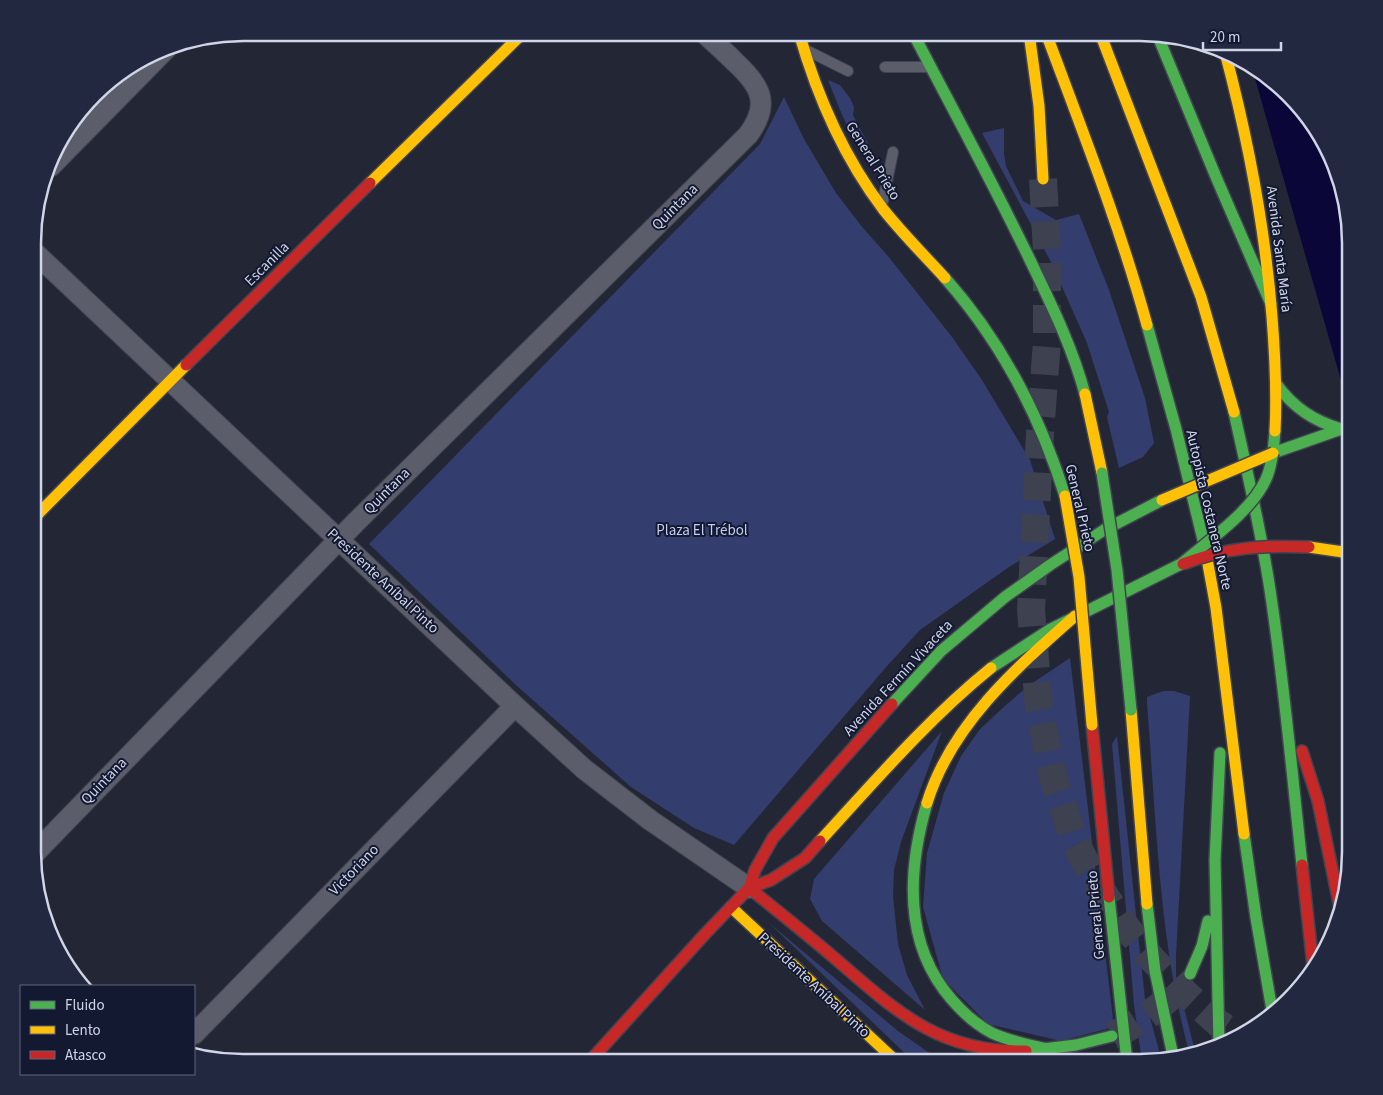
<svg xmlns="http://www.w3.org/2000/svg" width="1383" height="1095" font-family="'Source Sans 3',sans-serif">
	<rect width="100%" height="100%" fill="#232735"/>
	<path fill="#333d6e" d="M828,80L840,85L850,98L854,107L853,115L875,157L874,165C858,159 835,97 828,80Z
		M784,97L804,139L836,193L863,228L888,256L952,337L982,380L1030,460L1055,539L1009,567L920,630L887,666L734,845L694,828L631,787L517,686L369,544L760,144Z
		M1004,128V154L1006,166L1023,201L1056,220L1079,214L1109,290L1145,398L1154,443L1143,457L1119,468L1107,417L1109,412L1087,343L1051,262L982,133Z
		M1070,658L1114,1027L1061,1041L988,1024L943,979L923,907L927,853L944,793L961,756L980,729L1006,705L1028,686Z
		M1163,691H1174L1190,696L1176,956V976L1195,1051L1189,1052C1159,941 1156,818 1147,703V697Z
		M942,731L901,842L894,870L893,896L898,944L907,975L925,1010L822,921L810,899L814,879Z
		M1117,736L1145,999L1161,1058L1142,1062L1134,1005L1112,744Z
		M768,922L898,1031L928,1052L950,1062H914Z"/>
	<path fill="#0a0638" d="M1252,68L1279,85L1334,163L1350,243V412Z"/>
	<path fill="#232735" d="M1350,376V414L1348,412L1338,379Z"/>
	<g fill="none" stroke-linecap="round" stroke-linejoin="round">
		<path stroke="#3d4150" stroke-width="28" stroke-dasharray="28 14" stroke-linecap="butt" d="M1043,179L1047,252V342L1040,433L1031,610L1039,708L1054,781L1076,844L1098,885L1123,923L1152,959L1184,992L1218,1023L1236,1035
			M1112,1036C1137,1024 1159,1009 1178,989"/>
		<g stroke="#414450" stroke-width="12">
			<path id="lane" d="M808,51L848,71
				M885,67H927
				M883,201L893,152"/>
		</g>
		<g stroke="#414450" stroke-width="22">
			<path id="street" d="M51,166L166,49
				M34,252L515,706L584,769L650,820L749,888
				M33,855L356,522L748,135C771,104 761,86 735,62C725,52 714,42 704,33
				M194,1034L515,706"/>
		</g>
		<g stroke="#414450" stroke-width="14">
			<path id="fast" d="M913,33C952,108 993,183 1030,260C1051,304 1072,346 1085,394
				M1157,34L1216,177L1271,304
				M945,278C1000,340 1040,416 1065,496
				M1147,325L1176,429L1205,548
				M1277,385C1294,408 1314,421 1341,429
				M1234,412C1247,471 1261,530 1270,590C1284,681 1292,773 1302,865
				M1275,431L1273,453L1350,426
				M991,668L1049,630L1181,564
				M892,704L941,651L1005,597L1050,565L1104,530L1162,500
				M927,803C909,865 903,935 944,990C957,1007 973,1023 992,1033C1009,1041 1029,1045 1047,1049
				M1244,834L1256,918L1272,1010
				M1109,897L1127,1062
				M1147,904L1155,971L1173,1056
				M1190,974L1202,946L1208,921
				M1219,1046L1215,860L1220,753
				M1026,1051L1076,1045L1112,1036"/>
		</g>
		<g stroke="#414450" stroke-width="14">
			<path id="slow" d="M799,33C817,96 843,156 883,209C902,233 924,255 945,278
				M1029,33L1039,106L1043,179
				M1046,33C1082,130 1120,226 1147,325
				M1100,33L1201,297L1234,412
				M1225,52C1248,139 1265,227 1272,317C1275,355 1277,393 1275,431
				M370,183L523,33
				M1085,394L1102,473
				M34,518L186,365
				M1309,547L1350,553
				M1205,548L1216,608L1244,834
				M1131,710L1147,904
				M927,803C951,725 1016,668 1075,616
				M820,841C875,781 928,719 991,668
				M731,907L897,1062"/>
		</g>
		<g stroke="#414450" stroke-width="14">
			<path id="jam" d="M186,365L370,183
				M1092,725L1109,897
				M1302,751L1318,801L1340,908
				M1302,865L1313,966
				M749,888L755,870L773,838L892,704
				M749,888C779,912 809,936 838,961C898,1013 941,1053 1026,1051
				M589,1062L705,934L749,888L771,880L805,858L820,841"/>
		</g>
		<use href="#lane" stroke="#5b5e6a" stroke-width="10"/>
		<use href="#street" stroke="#5b5e6a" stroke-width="20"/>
		<use href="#fast" stroke="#4caf50" stroke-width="11"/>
		<use href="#slow" stroke="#ffc107" stroke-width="11"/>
		<use href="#jam" stroke="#c62828" stroke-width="11"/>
		<g stroke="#414450" stroke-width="14" stroke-linecap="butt">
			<path id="fast-bridge" d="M1102,473L1117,570L1131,710
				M1181,564C1208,541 1252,511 1266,479C1270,471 1271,462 1273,453"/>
		</g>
		<g stroke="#414450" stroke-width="14" stroke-linecap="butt">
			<path id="slow-bridge" d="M1065,496L1079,577L1092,725
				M1162,500L1273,453"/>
		</g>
		<g stroke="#414450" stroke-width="14" stroke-linecap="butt">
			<path id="jam-bridge" d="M1183,564C1227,547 1263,545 1309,547"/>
		</g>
		<use href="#fast-bridge" stroke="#4caf50" stroke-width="11"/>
		<use href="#slow-bridge" stroke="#ffc107" stroke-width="11"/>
		<use href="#jam-bridge" stroke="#c62828" stroke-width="11"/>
	</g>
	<g text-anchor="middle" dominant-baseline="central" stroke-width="4" stroke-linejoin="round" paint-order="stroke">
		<g font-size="15" fill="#d0d5e7" stroke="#131931">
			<text transform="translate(873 161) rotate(58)">General Prieto</text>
			<text transform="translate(675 207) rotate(-45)">Quintana</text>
			<text transform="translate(1279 249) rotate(83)">Avenida Santa María</text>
			<text transform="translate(267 264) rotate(-45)">Escanilla</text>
			<text transform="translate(387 491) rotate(-45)">Quintana</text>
			<text transform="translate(1080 508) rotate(77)">General Prieto</text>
			<text transform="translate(1209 510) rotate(77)">Autopista Costanera Norte</text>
			<text transform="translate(383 581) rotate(43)">Presidente Aníbal Pinto</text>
			<text transform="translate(898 678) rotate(-47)">Avenida Fermín Vivaceta</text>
			<text transform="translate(104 781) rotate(-46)">Quintana</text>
			<text transform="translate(354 870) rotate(-46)">Victoriano</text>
			<text transform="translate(1096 915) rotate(-95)">General Prieto</text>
			<text transform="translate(814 985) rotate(43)">Presidente Aníbal Pinto</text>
		</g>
		<g font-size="15" fill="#c3cdf1" stroke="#131931">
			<text x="702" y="530">Plaza El Trébol</text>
		</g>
	</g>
	<path d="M0 0H1383V1095H0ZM243 41H1140A202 202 0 0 1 1342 243V852A202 202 0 0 1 1140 1054H243A202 202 0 0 1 41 852V243A202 202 0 0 1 243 41Z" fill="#222840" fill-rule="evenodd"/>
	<path fill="none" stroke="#d0d5e7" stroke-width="2.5" d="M243 41H1140A202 202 0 0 1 1342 243V852A202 202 0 0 1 1140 1054H243A202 202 0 0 1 41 852V243A202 202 0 0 1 243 41Z"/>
	<rect x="20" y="985" width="175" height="90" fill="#131931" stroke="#5f647a"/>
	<rect x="30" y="1001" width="25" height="8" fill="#4caf50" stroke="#5f647a"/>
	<text x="65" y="1010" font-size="15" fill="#d0d5e7">Fluido</text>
	<rect x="30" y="1026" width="25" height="8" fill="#ffc107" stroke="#5f647a"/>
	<text x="65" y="1035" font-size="15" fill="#d0d5e7">Lento</text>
	<rect x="30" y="1051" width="25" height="8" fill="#c62828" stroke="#5f647a"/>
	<text x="65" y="1060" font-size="15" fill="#d0d5e7">Atasco</text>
	<path d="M1203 42v8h78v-8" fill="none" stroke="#d0d5e7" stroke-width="2.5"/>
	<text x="1210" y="42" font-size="15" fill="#d0d5e7" stroke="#131931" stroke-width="4" paint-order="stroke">20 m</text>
</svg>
